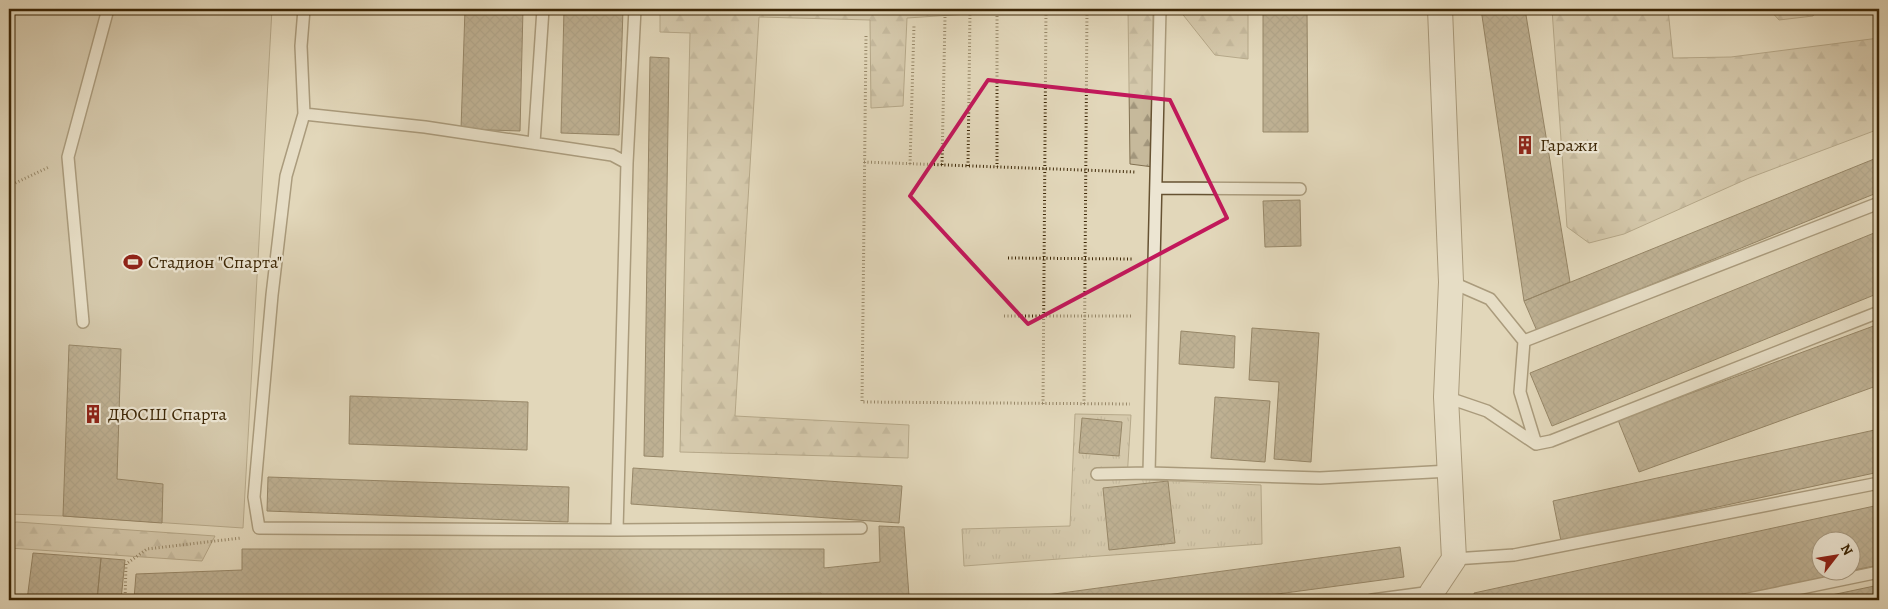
<svg xmlns="http://www.w3.org/2000/svg" width="1888" height="609" font-family="Alegreya,serif">
	<defs>
		<pattern id="grass-tufts" width="24" height="20" patternUnits="userSpaceOnUse" patternTransform="scale(1.25)"><rect width="24" height="20" fill="#c6b99b"/><path d="M3 7l-1-3M5 7V3M7 7l1-3M15 17l-1-3M17 17v-4M19 17l1-3" fill="none" stroke="#a2967c"/></pattern>
		<pattern id="forest-firs" width="22" height="20" patternUnits="userSpaceOnUse" patternTransform="scale(1.25)"><rect width="22" height="20" fill="#c6b99b"/><path d="M5 1l3.5 6h-7zM16 11l3.5 6h-7z" fill="#a2967c"/></pattern>
		<pattern id="building-cross-hatch" width="8" height="8" patternUnits="userSpaceOnUse" patternTransform="scale(1.25)"><rect width="8" height="8" fill="#928263"/><path d="M0 0l8 8M0 8l8-8" fill="none" stroke="#786a50"/></pattern>
	</defs>
	<rect width="100%" height="100%" fill="#e2d7ba"/>
	<filter id="stains"><feTurbulence type="fractalNoise" baseFrequency=".004" numOctaves="4"/><feColorMatrix values="0 0 0 0 .2 0 0 0 0 .09 0 0 0 0 .02 0 0 0 .5 -.17"/></filter>
	<radialGradient id="worn" r=".72"><stop offset=".6" stop-color="#630" stop-opacity="0"/><stop offset="1" stop-color="#630" stop-opacity=".3"/></radialGradient>
	<path fill="url(#grass-tufts)" stroke="#817050" d="M1075,414L1131,415L1127,479L1261,485L1262,544L964,566L962,529L1070,526Z"/>
	<path fill="url(#forest-firs)" stroke="#817050" d="M660,9H1043L907,18L903,106L871,108L870,20L759,17L735,416L909,425L908,458L680,452L690,33L660,32Z
		M1128,9H1153V167L1130,164Z
		M1174,9H1248V59L1215,55L1180,11Z
		M1552,9H1668L1673,58L1731,57L1879,38V129L1749,178L1624,234L1589,243L1567,227Z
		M1769,9H1817L1813,16L1779,20Z
		M17,522L215,536L202,561L9,548V523Z"/>
	<path fill="#c6b99b" stroke="#817050" d="M9,9H272L243,528L63,516L9,514Z"/>
	<path fill="url(#building-cross-hatch)" stroke="#3c2605" d="M465,9H523L520,131L461,129Z
		M564,9H623L619,135L561,133Z
		M1263,9H1307L1308,132H1263Z
		M1481,9H1525L1570,282L1524,301Z
		M650,57L669,58L663,457L644,456Z
		M1879,157V192L1537,331L1524,301Z
		M1300,200L1301,246L1265,247L1263,201Z
		M1879,231V293L1552,426L1530,373Z
		M1879,324V385L1639,472L1618,420Z
		M1252,328L1319,333L1311,462L1274,459L1279,382L1249,380Z
		M1181,331L1235,336L1234,368L1179,364Z
		M69,345L121,349L117,479L163,484L162,523L63,516Z
		M350,396L528,402L527,450L349,444Z
		M1215,397L1270,401L1265,462L1211,458Z
		M1082,418L1122,422L1119,456L1079,453Z
		M1879,429V472L1561,541L1553,501Z
		M633,468L902,486L899,523L631,504Z
		M268,477L569,487L568,522L267,511Z
		M1168,481L1175,543L1109,550L1103,488Z
		M1879,505V565L1850,571V542H1820V572H1848L1716,600H1475L1474,593Z
		M879,526L904,527L909,596L887,600H822L821,593L496,598L134,599L136,574L242,570V549H824V568L880,562Z
		M1400,547L1404,577L1233,600H1010Z
		M33,553L101,558L97,600H27Z
		M101,558L125,560L121,600H97Z
		M1879,585V600H1808Z"/>
	<g fill="none" stroke-linecap="round" stroke-linejoin="round">
		<g stroke="#665232" stroke-width="14">
			<path id="lane" d="M304,9L301,46L304,114L286,176L272,295L254,497L259,528L617,530
				M304,114L425,127L612,155L627,163L617,530L861,528
				M534,143L543,9
				M627,163L635,9
				M1156,188L1300,189
				M1451,282L1490,299L1524,341L1520,392L1536,444
				M83,322L68,157L108,9
				M1524,341L1879,203
				M1446,397L1487,411L1536,444L1551,441L1879,312
				M1149,473L1160,9
				M1097,474L1149,473L1320,478L1450,471
				M1454,559L1514,555L1879,483
				M1372,600L1432,592
				M1744,600L1879,572"/>
		</g>
		<g stroke="#665232" stroke-width="26">
			<path id="street" d="M1429,600L1432,592L1454,559L1446,397L1451,282L1440,9"/>
		</g>
		<path stroke="#3c2605" stroke-width="3" stroke-dasharray="1 2.5" stroke-linecap="butt" d="M997,9V167
			M866,36L862,402L1130,404
			M864,162L1136,172
			M910,164L914,25
			M942,165L945,17
			M968,166L970,11
			M9,186L49,167
			M1008,258L1134,259
			M1004,316H1132
			M1043,404L1046,9
			M1084,404L1087,9
			M125,600L126,564L147,549L241,538"/>
		<use href="#lane" stroke="#ece5d2" stroke-width="11"/>
		<use href="#street" stroke="#ece5d2" stroke-width="24"/>
	</g>
	<path d="M0 0H1888V609H0ZM988,80L1170,100L1227,218L1028,324L910,196Z" fill="#e2d7ba" fill-opacity=".55" fill-rule="evenodd"/>
	<path fill="none" stroke="#c2185b" stroke-width="4" stroke-linejoin="round" d="M988,80L1170,100L1227,218L1028,324L910,196Z"/>
	<defs>
		<g id="building-bare" transform="scale(1.5)"><path d="M-4-6H4V6H1V3H-1V6H-4ZM-2.5-4.3h1.7v1.8h-1.7ZM.8-4.3h1.7v1.8H.8ZM-2.5-1h1.7V.8h-1.7ZM.8-1h1.7V.8H.8Z" fill="#8f2418" stroke="#ece5d2" stroke-width="2.5" paint-order="stroke"/></g>
		<g id="stadium-bare" transform="scale(1.5)"><path d="M0-5a6.5 5 0 1 0 0 10a6.5 5 0 1 0 0-10ZM-3.5-1.8h7v3.6h-7Z" fill="#8f2418" stroke="#ece5d2" stroke-width="2.5" paint-order="stroke"/></g>
	</defs>
	<g fill-rule="evenodd">
		<use href="#building-bare" x="1525" y="145"/>
		<use href="#stadium-bare" x="133" y="262"/>
		<use href="#building-bare" x="93" y="414"/>
	</g>
	<g text-anchor="middle" dominant-baseline="central" stroke-width="4.5" stroke-linejoin="round" paint-order="stroke">
		<g font-size="18" fill="#3c2605" stroke="#ece5d2" text-anchor="start">
			<text x="1540" y="145">Гаражи</text>
			<text x="148" y="262">Стадион "Спарта"</text>
			<text x="108" y="414">ДЮСШ Спарта</text>
		</g>
	</g>
	<rect width="1888" height="609" fill="none" stroke="#e2d7ba" stroke-width="30"/>
	<rect x="10" y="10" width="1868" height="589" fill="none" stroke="#3c2605" stroke-width="2.5"/>
	<rect x="15" y="15" width="1858" height="579" fill="none" stroke="#3c2605"/>
	<g transform="translate(1836 556) rotate(59)"><circle r="24" fill="#ece5d2" stroke="#a69980"/>
	<path d="M0-4L9 19L0 12L-9 19Z" fill="#8f2418"/>
	<text y="-8" font-size="14" font-weight="bold" text-anchor="middle" fill="#3c2605">N</text>
	</g>
	<rect width="100%" height="100%" filter="url(#stains)"/>
	<rect width="100%" height="100%" fill="url(#worn)"/>
</svg>
